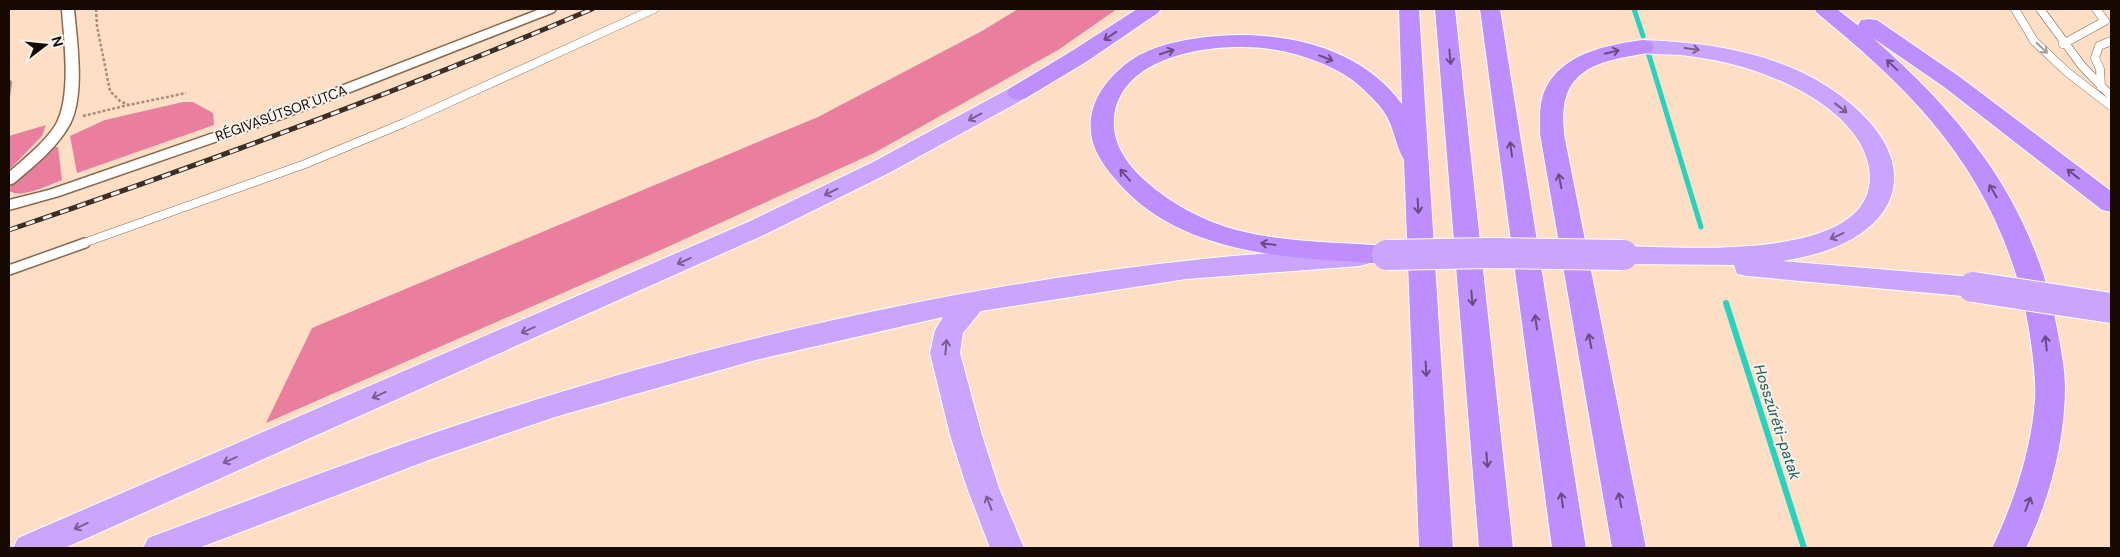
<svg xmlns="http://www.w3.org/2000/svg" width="2120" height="557" font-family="'DM Sans',sans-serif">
	<rect width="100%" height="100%" fill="#fedfc5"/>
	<path fill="#e97e9e" d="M1018,9H1117L1058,50L874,153L663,249L266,423L312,328L818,117L982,31Z
		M183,102H193L213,113L214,125L77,173L70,136L105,120Z
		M46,125L42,136L9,170V136Z
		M58,147L62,180C48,185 23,199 9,191L11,185L50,148Z"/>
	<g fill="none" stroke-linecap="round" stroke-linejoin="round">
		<path stroke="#25d4c0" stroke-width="5" d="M1634,9L1643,36
			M1648,52L1701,227"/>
		<path stroke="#25d4c0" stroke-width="6" d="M1726,303L1804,548"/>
		<g stroke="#8a684b" stroke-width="9">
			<path id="service-far1" d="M2015,9L2034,41L2067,72L2111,106
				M2040,9L2082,66L2111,96
				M2063,44L2105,21L2096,9
				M2101,87L2100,69L2095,58L2099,46L2111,41
				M81,244L305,164L404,123L654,9"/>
		</g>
		<g stroke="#8a684b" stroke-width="12">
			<path id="service" d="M9,270L85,243"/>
		</g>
		<g stroke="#8a684b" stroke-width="3">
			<path id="minor" d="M62,9H74C77,41 85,95 70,124C57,148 34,166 14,183L9,185V172C25,158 43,144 55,126C72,98 64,41 62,9Z
				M540,9H556L554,12L284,118L59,196L9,210V200L49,190L274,112Z"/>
		</g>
		<g stroke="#fff" stroke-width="2">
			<path id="trunk" d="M1643,40C1706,42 1774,52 1828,87C1938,159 1903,244 1782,261L1973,277L1983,280L1987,287L1983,294L1973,297L1747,276L1737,274L1734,265L1623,264L1613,261L1610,255L1613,249L1623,246C1679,247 1891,265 1868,163C1859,125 1817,97 1783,82C1750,67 1716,59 1681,55C1666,54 1650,55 1635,52L1632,47L1635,42Z
				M1018,86L1026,88L1029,93L1026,98L889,173L766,234L65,548H13L18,538L748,222L871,163L1010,88Z
				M1360,248L1370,251L1373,257L1370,263L1360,266L1186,279L981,311L963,333L960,353L982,435L999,488L1024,548H990L967,488L950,435L930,353L935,330L943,317L756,360L555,417L429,460L199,548H143L148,538C266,494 383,448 503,410C731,337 965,284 1203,259C1255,253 1308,251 1360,248Z"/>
		</g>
		<g stroke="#fff" stroke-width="2">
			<path id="motorway" d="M1137,9H1161L1158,13L1086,62L1026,98L1018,100L1010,98L1007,93L1010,88L1070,52Z
				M1399,9H1419L1453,548H1419L1404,160C1395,145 1394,126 1384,112C1379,104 1370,96 1363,89C1342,69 1310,57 1282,51C1231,40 1121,49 1114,118C1112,141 1124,159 1139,175C1165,200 1198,219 1233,229C1283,243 1336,242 1387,246L1397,249L1400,255L1397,261L1387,264C1298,258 1191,258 1124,189C1112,176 1100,162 1094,146C1084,116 1097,89 1120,69C1139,51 1166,43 1192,39C1264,27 1356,40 1402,104Z
				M1435,9H1455L1513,548H1479Z
				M1480,9H1500L1586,548H1552Z
				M1814,9H1837L1860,27L1858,25L1861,20L1869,19L1877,20L1960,77L2111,191V212L2102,210L1944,87L1873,38C1913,73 1950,110 1981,153C2022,209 2048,272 2059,339C2062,355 2065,372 2065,388C2065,441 2049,501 2026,548H1992C2014,502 2031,451 2035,400C2036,378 2033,357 2030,336C2018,256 1984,184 1932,122C1898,81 1858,47 1817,13Z
				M1643,40L1651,42L1654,47L1651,52C1616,60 1570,61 1564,107C1562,116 1564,125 1564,134L1646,548H1612L1540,134C1540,120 1539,105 1544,92C1560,53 1607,45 1643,40Z"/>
		</g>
		<path stroke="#a78f7c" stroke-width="2.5" stroke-dasharray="3 2" stroke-linecap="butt" d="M96,9L97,26L110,91L120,101L129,105L186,93
			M83,116L128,105"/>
		<use href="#service-far1" stroke="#fff" stroke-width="8"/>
		<use href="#service" stroke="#fff" stroke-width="9"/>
		<use href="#minor" fill="#fff" fill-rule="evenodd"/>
		<use href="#trunk" fill="#cba4fe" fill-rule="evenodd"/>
		<use href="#motorway" fill="#be8efe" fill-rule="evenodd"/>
		<g stroke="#3d2d23" stroke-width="5">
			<path id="rail" d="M9,230C206,163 401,91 592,9"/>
		</g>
		<use href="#rail" stroke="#f9f1eb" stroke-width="3" stroke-dasharray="9" stroke-linecap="butt"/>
		<g stroke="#fff" stroke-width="32" stroke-linecap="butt">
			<path id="trunk-bridge" d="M1387,255L1489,253L1623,255
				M1973,287L2111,308"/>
		</g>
		<use href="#trunk-bridge" stroke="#cba4fe" stroke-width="30"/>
	</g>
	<path fill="#a07f73" d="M9,78L12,82L9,105Z"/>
	<defs><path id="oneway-shaft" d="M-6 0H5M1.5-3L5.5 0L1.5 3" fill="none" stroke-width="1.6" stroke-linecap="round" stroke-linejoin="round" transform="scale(1.25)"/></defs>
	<g stroke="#6a4c80">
		<use href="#oneway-shaft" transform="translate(1110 36) rotate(146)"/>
		<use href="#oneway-shaft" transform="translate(1167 52) rotate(-18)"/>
		<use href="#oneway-shaft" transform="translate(1612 52) rotate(-14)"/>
		<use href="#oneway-shaft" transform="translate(1450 57) rotate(85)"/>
		<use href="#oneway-shaft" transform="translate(1326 58) rotate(21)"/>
		<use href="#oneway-shaft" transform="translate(1892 65) rotate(-137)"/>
		<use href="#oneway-shaft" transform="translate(1511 149) rotate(-98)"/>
		<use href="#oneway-shaft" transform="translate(2073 174) rotate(-142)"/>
		<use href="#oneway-shaft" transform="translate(1125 175) rotate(-131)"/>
		<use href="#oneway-shaft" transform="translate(1560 181) rotate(-101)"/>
		<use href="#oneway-shaft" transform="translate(1993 191) rotate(-120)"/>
		<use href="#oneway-shaft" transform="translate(1418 206) rotate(87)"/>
		<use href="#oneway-shaft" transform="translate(1268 244) rotate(-173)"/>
		<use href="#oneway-shaft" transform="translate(1472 298) rotate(85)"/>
		<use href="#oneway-shaft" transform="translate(1536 322) rotate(-98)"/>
		<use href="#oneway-shaft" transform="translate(1590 341) rotate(-101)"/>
		<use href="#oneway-shaft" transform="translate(2046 343) rotate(-96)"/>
		<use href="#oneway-shaft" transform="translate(1426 369) rotate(87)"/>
		<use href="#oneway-shaft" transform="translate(1487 460) rotate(85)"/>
		<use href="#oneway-shaft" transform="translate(1562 500) rotate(-98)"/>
		<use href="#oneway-shaft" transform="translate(1620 500) rotate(-101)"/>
		<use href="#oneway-shaft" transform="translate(2028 504) rotate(-69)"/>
	</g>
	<use stroke="#a29d9a" href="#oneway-shaft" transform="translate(2042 48) rotate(44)"/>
	<g stroke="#7a5e8d">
		<use href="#oneway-shaft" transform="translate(1692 49) rotate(8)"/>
		<use href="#oneway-shaft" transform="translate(1841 108) rotate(38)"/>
		<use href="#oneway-shaft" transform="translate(975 117) rotate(152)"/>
		<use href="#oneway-shaft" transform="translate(831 192) rotate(154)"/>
		<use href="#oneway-shaft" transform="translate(1837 236) rotate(156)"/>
		<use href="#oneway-shaft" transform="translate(684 261) rotate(156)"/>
		<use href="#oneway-shaft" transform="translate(528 330) rotate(156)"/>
		<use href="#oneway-shaft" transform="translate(946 347) rotate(-85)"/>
		<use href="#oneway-shaft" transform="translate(379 395) rotate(156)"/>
		<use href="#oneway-shaft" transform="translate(230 460) rotate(156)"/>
		<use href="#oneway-shaft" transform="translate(989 503) rotate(-111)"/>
		<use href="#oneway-shaft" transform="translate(81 526) rotate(156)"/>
	</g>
	<g text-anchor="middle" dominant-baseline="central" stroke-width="4" stroke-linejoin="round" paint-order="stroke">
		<g font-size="14" fill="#160902" stroke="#f9f1eb">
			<text transform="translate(281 113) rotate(-20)">RÉGIVASÚTSOR UTCA</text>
		</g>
		<g font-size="15" font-style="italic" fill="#1e5e55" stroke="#f9f1eb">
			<text transform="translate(1777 422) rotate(72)">Hosszúréti-patak</text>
		</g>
	</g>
	<rect width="2120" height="557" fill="none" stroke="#160902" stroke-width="20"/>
	<g transform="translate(45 45) rotate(74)" stroke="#f9f1eb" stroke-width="4" paint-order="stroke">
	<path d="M0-4L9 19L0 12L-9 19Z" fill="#160902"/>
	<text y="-8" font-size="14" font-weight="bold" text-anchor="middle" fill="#160902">N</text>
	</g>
</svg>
